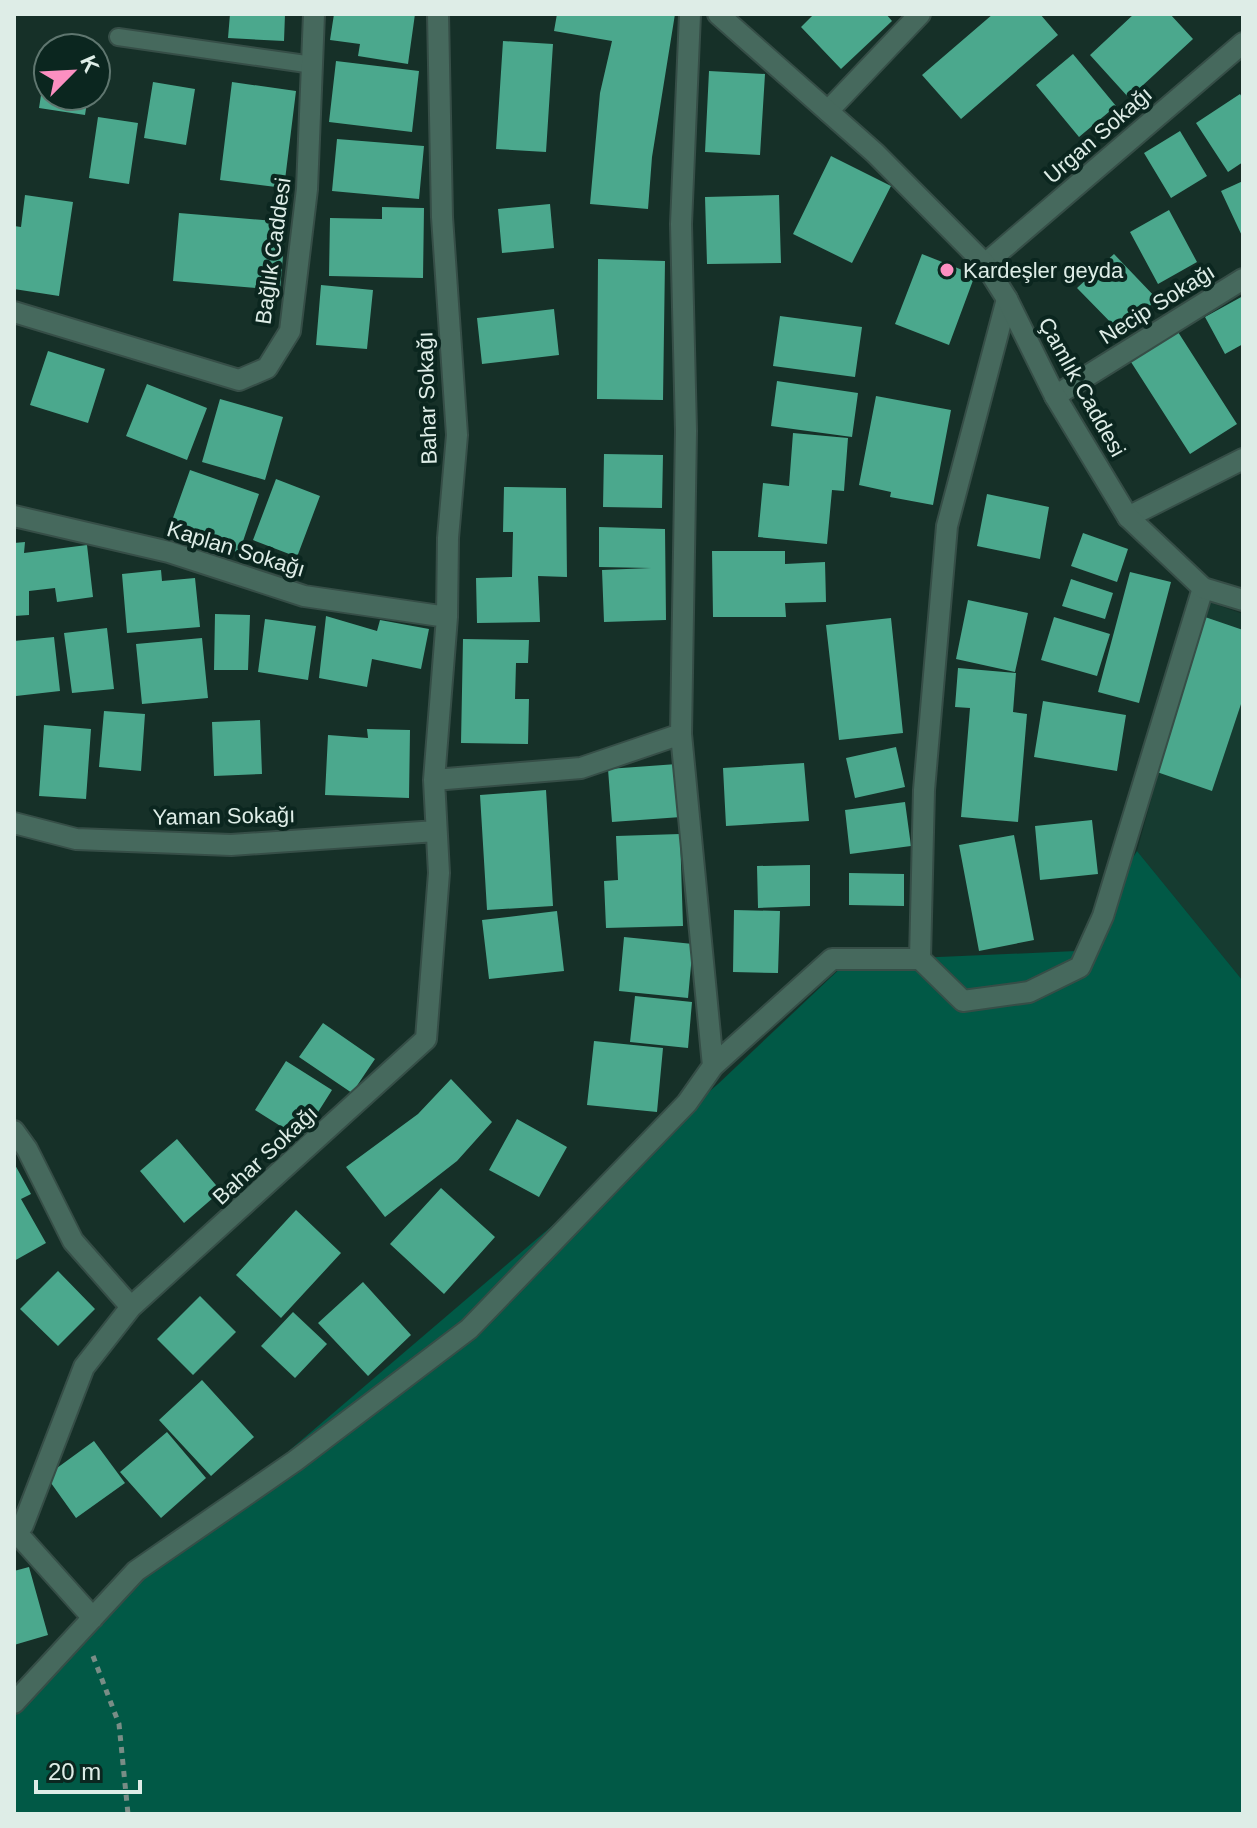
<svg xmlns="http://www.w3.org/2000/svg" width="1257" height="1828" font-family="Arial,sans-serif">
	<rect width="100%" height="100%" fill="#163028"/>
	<path fill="#163b30" d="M1206,601L1243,614V981L1137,851Z"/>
	<path fill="#015946" d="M1137,851L1243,981V1814H14V1686L718,1084L848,961L1076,951Z"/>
	<path fill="#4ba88d" d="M230,14H285L284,41L228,38Z
		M334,14H415L408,64L358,56L360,44L330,40Z
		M557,14H675L652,157L648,209L590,204L600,93L612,41L554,31Z
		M814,14H886L892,21L841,69L801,27Z
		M993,14H1040L1058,35L961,119L922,75Z
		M1134,14H1170L1193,39L1129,98L1090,55Z
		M503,41L553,44L546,152L496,149Z
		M1073,54L1116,106L1079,137L1036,85Z
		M336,61L419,71L412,132L329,122Z
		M46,63L48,96H88L85,115L39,108Z
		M709,71L765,74L760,155L705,152Z
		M153,82L195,89L186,145L144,138Z
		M232,82L296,91L284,188L220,180Z
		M1240,94L1243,99V162L1228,172L1196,123Z
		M98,117L138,123L129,184L89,178Z
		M1180,131L1207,176L1171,198L1144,153Z
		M337,139L424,146L419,199L332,191Z
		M831,156L891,186L852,263L793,234Z
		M1243,181V238L1221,191Z
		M25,195L73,202L59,296L14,289V226L21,227Z
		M779,195L781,263L707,264L705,197Z
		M550,204L554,248L502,253L498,209Z
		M382,207L424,208L423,278L329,276L330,218L382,219Z
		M1169,210L1197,262L1158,284L1130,232Z
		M179,213L286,222L280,290L173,281Z
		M922,254L975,275L949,345L895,324Z
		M1114,254L1157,299L1121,333L1077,288Z
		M598,259L665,261L663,400L597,399Z
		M321,285L373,290L367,349L316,345Z
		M1243,296V344L1225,354L1205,317Z
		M554,309L559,355L482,364L477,318Z
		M780,316L862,327L855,377L773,366Z
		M1178,332L1237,424L1190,454L1131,362Z
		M48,351L105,369L88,423L30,405Z
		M777,381L858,393L852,437L771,426Z
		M147,384L207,408L187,460L126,436Z
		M876,396L951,410L933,505L890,497L891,492L859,485Z
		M220,399L283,417L265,480L202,462Z
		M793,433L848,438L844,491L832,490L827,544L758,537L763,483L789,486Z
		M604,454L663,455L662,508L603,507Z
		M190,470L259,494L239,553L169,529Z
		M276,479L320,496L297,557L253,540Z
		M504,487L566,488L567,577L538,576L540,622L477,623L476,578L512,577L513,532H503Z
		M987,494L1049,507L1040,559L977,546Z
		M599,527L665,529L666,620L604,622L602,570L651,568L599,567Z
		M1083,533L1128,549L1117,582L1071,566Z
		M25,542L24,553L87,545L93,597L57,602L55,588L29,591V615L14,616V543Z
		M712,551H785V564L825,562L826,602L785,603L786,617H713Z
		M161,570L162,581L195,578L200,627L127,633L122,574Z
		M1130,572L1171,582L1139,703L1098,692Z
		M1071,579L1113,593L1105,619L1062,606Z
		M968,600L1028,613L1015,672L956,659Z
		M215,614L250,615L248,670H214Z
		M326,616L377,631L380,620L429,629L421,669L372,659L367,687L319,678Z
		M1054,617L1110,634L1097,676L1041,660Z
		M1205,617L1243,630V698L1212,791L1154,771Z
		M891,618L903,733L839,740L826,625Z
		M265,619L316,626L308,680L258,672Z
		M107,628L114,689L72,693L64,633Z
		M54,637L60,691L16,696L14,641Z
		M202,638L208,698L142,704L136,644Z
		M463,639L529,640L528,663H516L515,699H529L528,744L461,743Z
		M958,668L1016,673L1013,712L1027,714L1018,822L961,817L970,708L955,707Z
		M1043,701L1126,715L1117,771L1034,757Z
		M104,711L145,714L141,771L99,767Z
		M260,720L262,774L214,776L212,722Z
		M44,725L91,729L86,799L39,796Z
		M367,729L410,730L409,798L325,795L328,735L368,738Z
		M896,747L905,787L855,798L846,758Z
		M804,763L809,821L726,826L723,768Z
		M677,764L681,817L612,822L608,769Z
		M546,790L553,906L487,910L480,795Z
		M905,802L911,846L850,854L845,810Z
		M1092,820L1098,874L1040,880L1035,826Z
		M680,834L683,926L606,928L604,881L618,880L616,836Z
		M1014,835L1034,940L979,951L959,845Z
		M810,865V906L758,908L757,866Z
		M849,873L904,874V906L849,905Z
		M734,910L780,911L778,973L733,972Z
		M557,911L564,971L489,979L482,920Z
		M624,937L693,944L688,998L619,991Z
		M635,996L692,1002L688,1048L630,1042Z
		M323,1023L375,1059L352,1093L299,1057Z
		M594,1041L663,1048L657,1112L587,1105Z
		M286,1061L332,1090L301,1139L255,1110Z
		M451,1079L492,1122L457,1161L385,1217L346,1167L418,1114Z
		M517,1119L567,1147L539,1197L489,1170Z
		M177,1139L221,1191L184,1223L140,1171Z
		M14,1163L31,1194L21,1199L46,1243L14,1261Z
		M441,1188L495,1237L444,1294L390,1244Z
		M296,1210L341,1253L281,1318L236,1275Z
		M58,1271L95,1309L58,1346L20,1309Z
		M363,1282L411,1335L368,1376L318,1323Z
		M200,1296L236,1332L193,1375L157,1339Z
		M293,1312L327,1344L295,1378L261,1346Z
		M202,1380L254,1437L211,1476L159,1420Z
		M167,1432L206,1478L161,1518L120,1472Z
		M94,1441L125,1483L76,1518L46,1476Z
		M29,1567L48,1635L14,1645V1571Z"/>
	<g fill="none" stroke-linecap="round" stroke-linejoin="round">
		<g stroke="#364e47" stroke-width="20">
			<path id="service" d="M118,37L313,65"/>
		</g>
		<g stroke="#364e47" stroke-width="24">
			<path id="minor" d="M828,111L920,14
				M985,264L1243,43
				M1007,299L947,526L924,790L920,959L963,1001L1029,992L1080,967L1103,916L1203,588
				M14,312L239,380L267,368L290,331L307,189L314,14
				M1055,396L1243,279
				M14,516L169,552L304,596L447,617
				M1128,517L1243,459
				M434,780L581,768L681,734
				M14,823L76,839L231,845L436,831
				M713,1066L832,959H920
				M14,1131L27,1149L73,1241L131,1307
				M16,1532L93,1618
				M14,1535L23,1525L84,1367L131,1307L426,1039L439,873L434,780L447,617L448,538L457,435L442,217L438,14
				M14,1703L136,1571L295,1461L469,1329L687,1103L713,1066L681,734L686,431L681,224L690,14"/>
		</g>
		<g stroke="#364e47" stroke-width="24">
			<path id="tertiary" d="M718,14L875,153L985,264L1007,299L1055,396L1128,517L1203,588L1243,600"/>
		</g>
		<path stroke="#798d86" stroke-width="5" stroke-dasharray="6 6" stroke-linecap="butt" d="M93,1656L119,1724L128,1814"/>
		<use href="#service" stroke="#46695d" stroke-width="16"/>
		<use href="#minor" stroke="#46695d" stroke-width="20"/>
		<use href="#tertiary" stroke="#46695d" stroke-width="20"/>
	</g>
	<circle fill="#fc8fc1" stroke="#0b261f" stroke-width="3" cx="947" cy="270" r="8"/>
	<g text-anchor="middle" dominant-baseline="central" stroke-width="8" stroke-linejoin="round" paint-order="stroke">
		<g font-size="22" fill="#deede7" stroke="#0b261f">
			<text transform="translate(1098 135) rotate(-41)">Urgan Sokağı</text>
			<text transform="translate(273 251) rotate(-82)">Bağlık Caddesi</text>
			<text transform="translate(1157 304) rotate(-32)">Necip Sokağı</text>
			<text transform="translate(1082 387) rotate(61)">Çamlık Caddesi</text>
			<text transform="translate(427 398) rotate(-92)">Bahar Sokağı</text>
			<text transform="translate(236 549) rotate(17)">Kaplan Sokağı</text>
			<text transform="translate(224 816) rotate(-1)">Yaman Sokağı</text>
			<text transform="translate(265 1155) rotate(-43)">Bahar Sokağı</text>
		</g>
		<g font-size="22" fill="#deede7" stroke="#0b261f" text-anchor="start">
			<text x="963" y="270">Kardeşler geyda</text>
		</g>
	</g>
	<rect width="1257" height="1828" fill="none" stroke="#deede7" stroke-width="32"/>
	<g transform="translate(72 72) rotate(66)"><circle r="38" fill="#0b261f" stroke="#5f766f" stroke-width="2"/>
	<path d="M0-6L14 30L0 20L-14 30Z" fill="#fc8fc1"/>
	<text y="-12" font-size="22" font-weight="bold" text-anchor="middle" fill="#deede7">K</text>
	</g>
	<path d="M36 1780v12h104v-12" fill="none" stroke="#deede7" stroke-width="4"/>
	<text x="48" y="1780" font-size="24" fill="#deede7" stroke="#0b261f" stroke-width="6" paint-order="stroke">20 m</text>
</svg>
